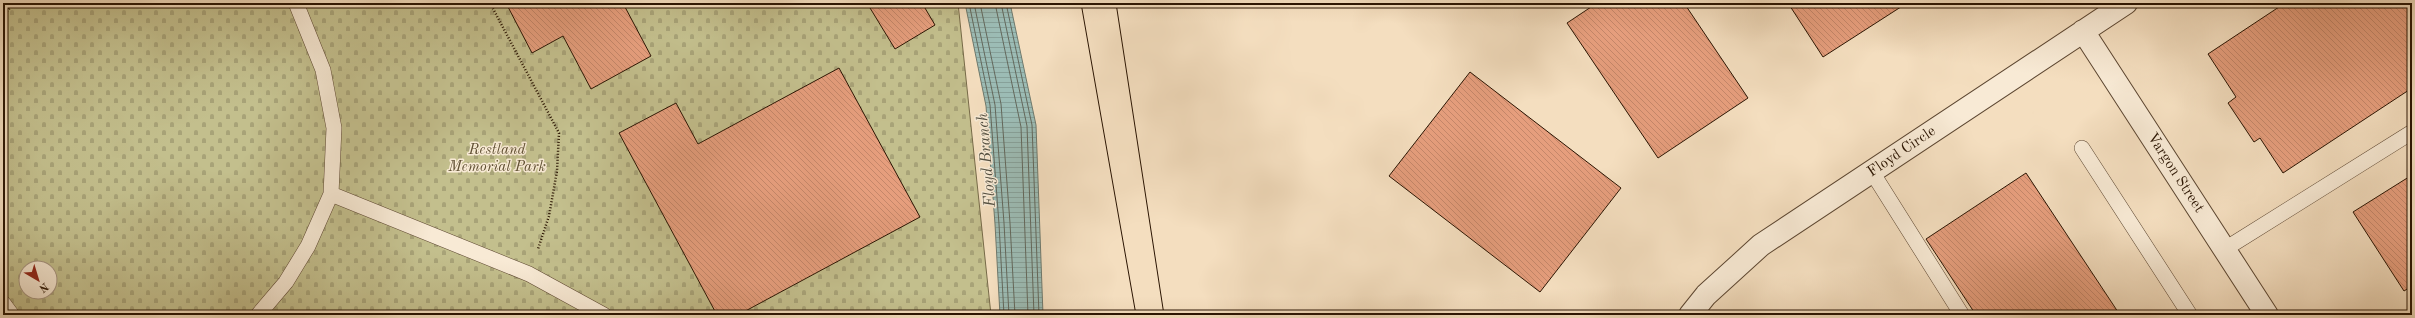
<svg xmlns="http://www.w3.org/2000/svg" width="2415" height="318" font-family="'Old Standard TT',serif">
	<defs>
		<pattern id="cemetery-stones" width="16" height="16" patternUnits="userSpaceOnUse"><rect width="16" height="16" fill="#c3bf8d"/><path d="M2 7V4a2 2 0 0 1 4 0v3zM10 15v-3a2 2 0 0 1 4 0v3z" fill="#a8a378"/></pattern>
		<pattern id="water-rules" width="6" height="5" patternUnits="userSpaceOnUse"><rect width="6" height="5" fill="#9cbcb5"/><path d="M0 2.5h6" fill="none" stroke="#87a19a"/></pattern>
		<pattern id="building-back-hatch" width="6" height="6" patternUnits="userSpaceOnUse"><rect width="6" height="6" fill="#e69e7d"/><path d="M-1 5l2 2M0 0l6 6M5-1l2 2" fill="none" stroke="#c5876a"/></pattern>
	</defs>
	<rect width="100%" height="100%" fill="#f4debf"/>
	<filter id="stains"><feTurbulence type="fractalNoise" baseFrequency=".005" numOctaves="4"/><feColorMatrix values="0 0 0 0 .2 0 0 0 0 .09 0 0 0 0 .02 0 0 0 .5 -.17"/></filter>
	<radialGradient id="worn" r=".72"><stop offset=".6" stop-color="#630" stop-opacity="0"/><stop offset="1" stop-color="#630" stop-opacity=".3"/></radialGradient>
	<path fill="url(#cemetery-stones)" stroke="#766a48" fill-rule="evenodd" d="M3,3H958L991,315H3ZM26,268H50V292H26Z"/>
	<path fill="url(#water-rules)" stroke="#6e796d" d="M965,3H1010L1036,125L1043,315H1000L995,224L986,106Z"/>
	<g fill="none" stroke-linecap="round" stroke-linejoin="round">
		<path stroke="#63685c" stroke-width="1" d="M969,3L990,105L999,224L1004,315
			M974,3L995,105L1004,223L1009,315
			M980,3L1001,104L1010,223L1015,315
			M995,3L1021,127L1028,315
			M1001,3L1027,126L1034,315
			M1006,3L1032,125L1039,315"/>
	</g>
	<path fill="url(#building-back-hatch)" stroke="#2a1402" d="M511,3H633L625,7L651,56L591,89L563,36L532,53L507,5Z
		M867,3H922L935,25L895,49Z
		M1597,3H1684L1748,98L1658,158L1567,23Z
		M1788,3H1907L1823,57Z
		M2285,3H2410L2412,7V88L2283,173L2260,138L2254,142L2228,103L2236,97L2208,54Z
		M839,68L920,217L738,315H717L619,133L676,103L698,144Z
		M1470,72L1621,188L1540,292L1389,176Z
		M2026,173L2120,315H1976L1926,239Z
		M2412,175V286L2404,291L2353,212Z"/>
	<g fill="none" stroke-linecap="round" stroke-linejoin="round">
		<g stroke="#5c4631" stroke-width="16">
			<path id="service" d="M2082,148L2190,315
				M1872,172L1962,315
				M331,194L529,274L604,315
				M2225,249L2412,132
				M3,303L12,315
				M258,315L286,282L308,246L331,194L334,128L323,70L296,3"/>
		</g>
		<g stroke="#5c4631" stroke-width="24">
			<path id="minor" d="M2083,31L2267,315
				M1690,315L1706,295L1761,245L2126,3"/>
		</g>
		<path stroke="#2a1402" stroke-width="2.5" stroke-dasharray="1 2" stroke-linecap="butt" d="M490,3L559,133L557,171L549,216L538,249
			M3,16L14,3"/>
		<use href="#service" stroke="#f8ead5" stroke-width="15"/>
		<use href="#minor" stroke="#f8ead5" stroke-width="22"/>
		<path stroke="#2a1402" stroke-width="1" d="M1081,3L1136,315
			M1116,3L1164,315"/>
	</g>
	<g text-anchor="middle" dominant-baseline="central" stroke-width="3" stroke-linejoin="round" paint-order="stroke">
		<g font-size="15" font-style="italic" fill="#605033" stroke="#f8ead5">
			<text x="497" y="150">Restland<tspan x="497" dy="17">Memorial Park</tspan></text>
		</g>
		<g font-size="15" fill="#2a1402" stroke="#f8ead5">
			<text transform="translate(1902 152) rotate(-34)">Floyd Circle</text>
			<text transform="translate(2175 173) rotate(57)">Vargon Street</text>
		</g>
		<g font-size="16" font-style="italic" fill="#524f41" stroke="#f8ead5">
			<text transform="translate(987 160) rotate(-95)">Floyd Branch</text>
		</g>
	</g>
	<rect width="2415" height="318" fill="none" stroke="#f4debf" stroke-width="16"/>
	<rect x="4" y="4" width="2407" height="310" fill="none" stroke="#2a1402" stroke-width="2"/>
	<rect x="8" y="8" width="2399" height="302" fill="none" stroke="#2a1402"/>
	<g transform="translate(38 280) rotate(142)"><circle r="19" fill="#f8ead5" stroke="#a69481"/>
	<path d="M0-3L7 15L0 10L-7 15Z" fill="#8f2418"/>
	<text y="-6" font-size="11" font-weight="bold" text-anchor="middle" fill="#2a1402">N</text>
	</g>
	<rect width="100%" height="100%" filter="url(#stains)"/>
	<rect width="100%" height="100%" fill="url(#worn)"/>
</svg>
